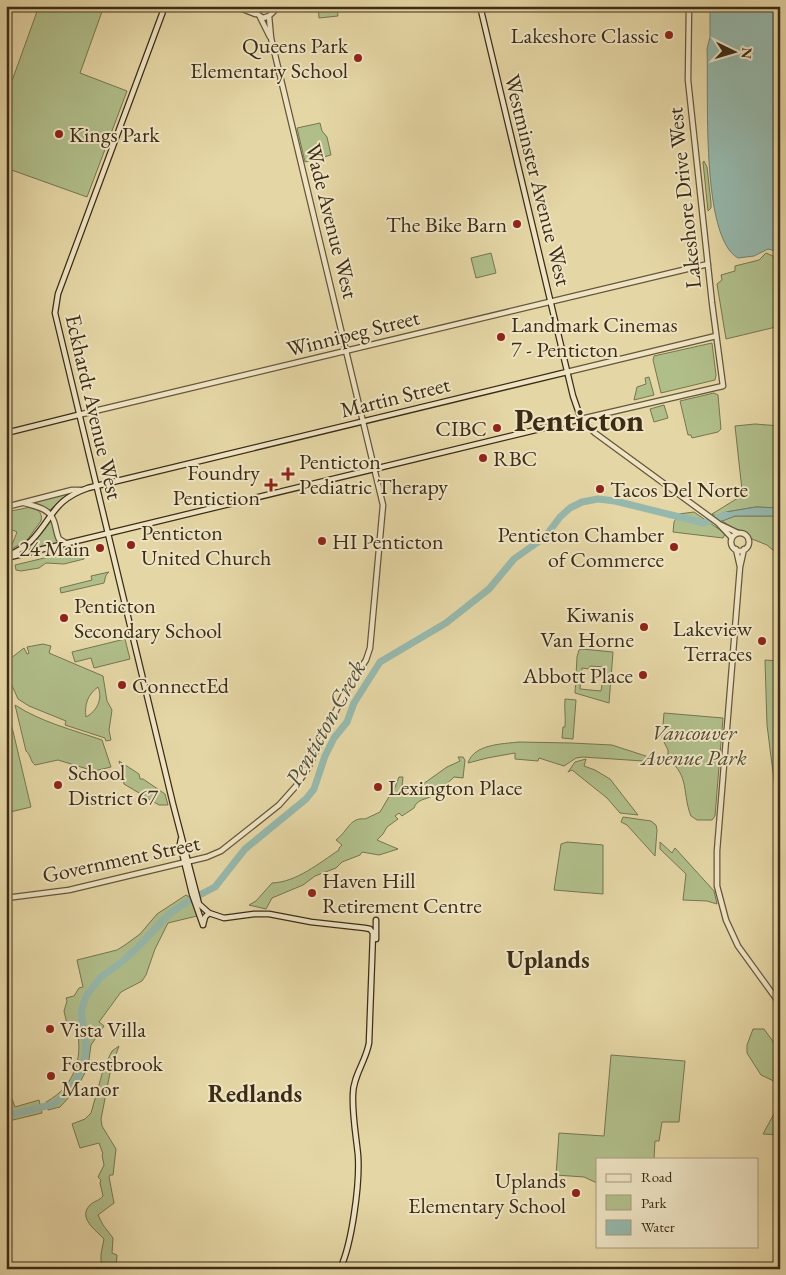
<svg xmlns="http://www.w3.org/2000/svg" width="786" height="1275" font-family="'EB Garamond',serif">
	<rect width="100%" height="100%" fill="#e5d6a5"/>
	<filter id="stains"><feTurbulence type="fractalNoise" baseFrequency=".004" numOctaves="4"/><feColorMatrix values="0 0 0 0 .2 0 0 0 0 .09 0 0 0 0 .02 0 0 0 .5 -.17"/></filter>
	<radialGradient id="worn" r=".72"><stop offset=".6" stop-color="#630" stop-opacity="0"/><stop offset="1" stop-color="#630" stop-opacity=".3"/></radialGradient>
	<path fill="#b0be8a" stroke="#767550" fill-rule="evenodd" d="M39,6H104L80,73L127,91L87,197L6,168V101L9,93L8,92Z
		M318,6H337L338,16L319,18Z
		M320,123L322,131L327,137L331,155L305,162L297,128Z
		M704,161L707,167L711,203V208L708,211L703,162Z
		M491,253L496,273L476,278L471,258Z
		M766,253L773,256L775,260L776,282L780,292V326L726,339L717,284L722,280L721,275L735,271V266L759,260Z
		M712,343L716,375L715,380L661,393L653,360L654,356Z
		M649,377L654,395L634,400L637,387L646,384L645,378Z
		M714,393L718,395L721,429L718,432L692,438L691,435H688L680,401Z
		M664,405L668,418L654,422L650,409Z
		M755,424L780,426V508L756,507L726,512L716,516L712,514L738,498L742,490L735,426Z
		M70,493L60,500L50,510L47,511L31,502Z
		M31,507C38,509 43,513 41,521L27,540L10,550L17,532L6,527V512Z
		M694,512L723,532L725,534L723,538L673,532L674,522L679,514Z
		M735,516H780V556L767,545L752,539L746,532L735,529L722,521Z
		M51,518L59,543L34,549L28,548Z
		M82,549L84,559L64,564L46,563L39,568L21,571L16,570L15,565Z
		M109,572L106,575L104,583L61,593L60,588L92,580L91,576Z
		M125,639L130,659L94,668L91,658L75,662L72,652Z
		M43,644L51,646L49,653L103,676L107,701L112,710L109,730L111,740L106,741L105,738L65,725L66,721L29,706L18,699L10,681L6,662L24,648L27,654L29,653L27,647ZM98,687C103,699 97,711 86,717C84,705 88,694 98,687Z
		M582,649L613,652L609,703L575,693L577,657L579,650ZM590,666L605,667L601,691L580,689L582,668L589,669Z
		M765,660L780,661V788H775L767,725Z
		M565,699L576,700L573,739L562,738L563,727H565C566,717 564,709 565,699Z
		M15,705C41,722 73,730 102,740L111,767L94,771L58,760L35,765C30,761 31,755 26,751Z
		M664,713L723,718L715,816L712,820H697L691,816C682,794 690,776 668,759V750L662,738Z
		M12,727L31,807L6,813V728Z
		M519,742L571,743L612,745L664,762L668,765L643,761L583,757L576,758L564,766L539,758L538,761L515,759V753L487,758L468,763C474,744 502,744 519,742Z
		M458,757H463L465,760L463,778L454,777C450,781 435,794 432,796C425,800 417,799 414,808L402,816L399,813L395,816L398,819L387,827L383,834L377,840L398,849L379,855L362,852L360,855L342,862L336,868L315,876L303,885L272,898L266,909L249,905L256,901L272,883C297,882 319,863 339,850V848L342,845L336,840C348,831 350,817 365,819L380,812L390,795H392L399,777H403L402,786L403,793L422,782L423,784L447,767L460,761Z
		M586,759L584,766L595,770L610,779L638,815L620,813L607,798L572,770L568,772L575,762Z
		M119,761L139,774L140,779H143L165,794L168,805H159L124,784Z
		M623,817L651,821L656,825L657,830L655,856L627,825L621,822Z
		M567,842L603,845V894L554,890L561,844Z
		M660,842L672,853L675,848L714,891L717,904L707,901L683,900L686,874L660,849Z
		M186,895C193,898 195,908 197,916L168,923L155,949L146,975L142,981L121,992L99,1022L104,1026L91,1045L88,1067L78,1086L76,1096L71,1095L60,1107L48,1110L46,1102C76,1086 85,1054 75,1022L67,1024L64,1011L67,1001L66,998L74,996L79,988L83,987L77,960L117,950L125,945L140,934L157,914Z
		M753,1029H764L780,1051L777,1061L780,1067V1135L763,1134L775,1112L778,1083L761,1075L747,1053V1045Z
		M119,1046L111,1068L101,1119L102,1126L116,1149L113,1175H110L109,1177L114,1203L98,1215L103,1225L113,1238L112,1253L117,1255L116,1269H101V1254L104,1239C97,1231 77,1218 90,1205C94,1201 99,1201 103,1196L100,1183L101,1180L98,1177L104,1165L102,1155L103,1154L99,1143L80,1148L72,1124L85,1119L91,1113L104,1067L112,1051Z
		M611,1055L685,1061L679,1122H662L659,1141H655L654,1159H597V1183L584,1177L556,1175L559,1133L604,1136Z
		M8,1087L15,1107L39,1100L42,1113L13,1120L6,1123V1088Z"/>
	<path fill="#96b8ac" stroke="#728070" d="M710,6H780V255L776,251L768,249L754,256L738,258C700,237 709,90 707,49L710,37Z
		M756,507L780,508V516H735L722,521L716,516L726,512Z"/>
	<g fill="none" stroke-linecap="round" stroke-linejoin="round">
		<path stroke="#96b8ac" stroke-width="7" d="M6,1118L14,1114L54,1104L71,1089L84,1064L86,1046L81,1012L86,996L101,977L123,961L142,943L169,914L188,901L215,887L245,849L306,799L314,789L325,756L334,738L347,722L354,703L380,662L446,623L489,589L514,559L545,537L560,517L570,508L582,502L598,499L615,501L704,523L726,515"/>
		<g stroke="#66563a" stroke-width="7">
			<path id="tertiary" d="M235,6L255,14
				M254,6L257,14L263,18L269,16L279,6
				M689,6L688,80L712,303L723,386L581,419L595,433L718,523L732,538
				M260,17L270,37
				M567,372L716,336
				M78,415L708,264
				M24,503C34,506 48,508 53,519C56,525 56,533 59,539L67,544
				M6,507L72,490H81
				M719,524L738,533
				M731 542a9 9 0 1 1 18 0a9 9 0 1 1-18 0Z
				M736,549L740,567
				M744,549L740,567L717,851V886L726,920L738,946L780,1004
				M6,898L69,890L207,857L221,851L259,821L279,805L296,786L308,768L345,692L366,660L370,648L383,505L271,38L269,16"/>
		</g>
		<g stroke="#3c2c16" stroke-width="7">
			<path id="secondary" d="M165,6L58,294L55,313L173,804L199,904
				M6,433L78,415
				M7,556C16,552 24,548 31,541C53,518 53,500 88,488L567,372
				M6,558L581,419L573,396L480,6
				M181,839L180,844L192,894L203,925
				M199,904L209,913L224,918L254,914H269L311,922L365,928L370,929L373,933L369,1043C366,1061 353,1076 353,1094C352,1114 356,1135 358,1155C360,1183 352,1244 340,1269
				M203,925L205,917L209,913
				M376,939V920"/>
		</g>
		<use href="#tertiary" stroke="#eee4c4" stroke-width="4.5"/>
		<use href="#secondary" stroke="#eee4c4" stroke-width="4.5"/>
	</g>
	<g fill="#8f2418" stroke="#eee4c4" stroke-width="2">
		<circle cx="669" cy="35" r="5"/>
		<circle cx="358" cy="58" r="5"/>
		<circle cx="59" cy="134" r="5"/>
		<circle cx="517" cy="224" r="5"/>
		<circle cx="501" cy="337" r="5"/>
		<circle cx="497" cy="428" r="5"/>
		<circle cx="483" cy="458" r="5"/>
		<path d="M285.5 466.5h5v5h5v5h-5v5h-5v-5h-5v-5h5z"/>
		<path d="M268.5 477.5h5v5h5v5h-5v5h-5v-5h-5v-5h5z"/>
		<circle cx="600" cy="489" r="5"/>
		<circle cx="322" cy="541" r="5"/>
		<circle cx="131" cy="545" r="5"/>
		<circle cx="674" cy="547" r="5"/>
		<circle cx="100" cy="548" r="5"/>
		<circle cx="64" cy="618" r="5"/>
		<circle cx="644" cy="627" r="5"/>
		<circle cx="762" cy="641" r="5"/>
		<circle cx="643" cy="675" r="5"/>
		<circle cx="122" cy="685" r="5"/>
		<circle cx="58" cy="785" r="5"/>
		<circle cx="378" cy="787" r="5"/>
		<circle cx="312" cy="893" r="5"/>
		<circle cx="50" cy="1029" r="5"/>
		<circle cx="51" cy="1076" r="5"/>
		<circle cx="576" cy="1193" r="5"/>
	</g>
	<g text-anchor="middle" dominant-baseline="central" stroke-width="4" stroke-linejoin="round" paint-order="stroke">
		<g font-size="22" fill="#3c2c16" stroke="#eee4c4" text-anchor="start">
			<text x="659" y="35" text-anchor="end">Lakeshore Classic</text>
			<text x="348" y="45" text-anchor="end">Queens Park<tspan x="348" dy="25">Elementary School</tspan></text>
			<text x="69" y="134">Kings Park</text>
			<text x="507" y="224" text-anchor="end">The Bike Barn</text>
			<text x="511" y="324">Landmark Cinemas<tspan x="511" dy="25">7 - Penticton</tspan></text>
			<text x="487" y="428" text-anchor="end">CIBC</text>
			<text x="493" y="458">RBC</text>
			<text x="299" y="461">Penticton<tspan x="299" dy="25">Pediatric Therapy</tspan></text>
			<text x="260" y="472" text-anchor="end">Foundry<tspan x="260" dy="25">Pentiction</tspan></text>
			<text x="610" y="489">Tacos Del Norte</text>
			<text x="141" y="532">Penticton<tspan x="141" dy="25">United Church</tspan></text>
			<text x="664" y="534" text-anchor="end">Penticton Chamber<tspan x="664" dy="25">of Commerce</tspan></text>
			<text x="332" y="541">HI Penticton</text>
			<text x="90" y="548" text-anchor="end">24 Main</text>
			<text x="74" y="605">Penticton<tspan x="74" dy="25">Secondary School</tspan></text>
			<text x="634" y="614" text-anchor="end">Kiwanis<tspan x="634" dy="25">Van Horne</tspan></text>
			<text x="752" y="628" text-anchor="end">Lakeview<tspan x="752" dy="25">Terraces</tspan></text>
			<text x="633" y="675" text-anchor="end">Abbott Place</text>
			<text x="132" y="685">ConnectEd</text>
			<text x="68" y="772">School<tspan x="68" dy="25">District 67</tspan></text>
			<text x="388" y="787">Lexington Place</text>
			<text x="322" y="880">Haven Hill<tspan x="322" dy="25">Retirement Centre</tspan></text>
			<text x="60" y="1029">Vista Villa</text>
			<text x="61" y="1063">Forestbrook<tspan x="61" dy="25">Manor</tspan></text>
			<text x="566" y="1180" text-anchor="end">Uplands<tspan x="566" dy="25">Elementary School</tspan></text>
		</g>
		<g font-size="22" fill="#3c2c16" stroke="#eee4c4">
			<text transform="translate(538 180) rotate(76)">Westminster Avenue West</text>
			<text transform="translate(684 198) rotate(-96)">Lakeshore Drive West</text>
			<text transform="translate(332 221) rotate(76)">Wade Avenue West</text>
			<text transform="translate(353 333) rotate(-14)">Winnipeg Street</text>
			<text transform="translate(395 397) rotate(-14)">Martin Street</text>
			<text transform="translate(94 407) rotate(77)">Eckhardt Avenue West</text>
			<text transform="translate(121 859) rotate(-12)">Government Street</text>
		</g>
		<g font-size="22" font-style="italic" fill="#53492d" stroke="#eee4c4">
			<text x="694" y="732">Vancouver<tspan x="694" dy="25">Avenue Park</tspan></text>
		</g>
		<g font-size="24" font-style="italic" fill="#524f3c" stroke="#eee4c4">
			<text transform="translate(325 723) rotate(-61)">Penticton Creek</text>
		</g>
		<g font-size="24" font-weight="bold" fill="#3c2c16" stroke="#eee4c4">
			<text x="548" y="959">Uplands</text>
			<text x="255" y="1093">Redlands</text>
		</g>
		<g font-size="32" font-weight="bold" fill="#3c2c16" stroke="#eee4c4">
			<text x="579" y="420">Penticton</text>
		</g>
	</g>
	<rect width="786" height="1275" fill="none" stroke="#e5d6a5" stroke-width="25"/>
	<rect x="8" y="8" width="771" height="1260" fill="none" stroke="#3c2c16" stroke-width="2.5"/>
	<rect x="12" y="12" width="761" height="1250" fill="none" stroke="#3c2c16"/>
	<rect x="596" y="1158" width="162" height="90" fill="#eee4c4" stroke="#a79a7e"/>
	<rect x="606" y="1174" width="25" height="8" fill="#eee4c4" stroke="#a79a7e"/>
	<text x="641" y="1182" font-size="15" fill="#3c2c16">Road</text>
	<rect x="606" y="1195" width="25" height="15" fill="#b0be8a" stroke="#a79a7e"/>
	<text x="641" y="1208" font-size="15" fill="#3c2c16">Park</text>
	<rect x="606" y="1220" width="25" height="15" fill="#96b8ac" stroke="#a79a7e"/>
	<text x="641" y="1232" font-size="15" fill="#3c2c16">Water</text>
	<g transform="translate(734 52) rotate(95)" stroke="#eee4c4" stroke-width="4" paint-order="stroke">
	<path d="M0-4L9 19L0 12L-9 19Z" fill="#3c2c16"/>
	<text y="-8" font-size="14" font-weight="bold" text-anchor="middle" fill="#3c2c16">N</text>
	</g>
	<rect width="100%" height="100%" filter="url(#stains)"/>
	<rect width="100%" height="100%" fill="url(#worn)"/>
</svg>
